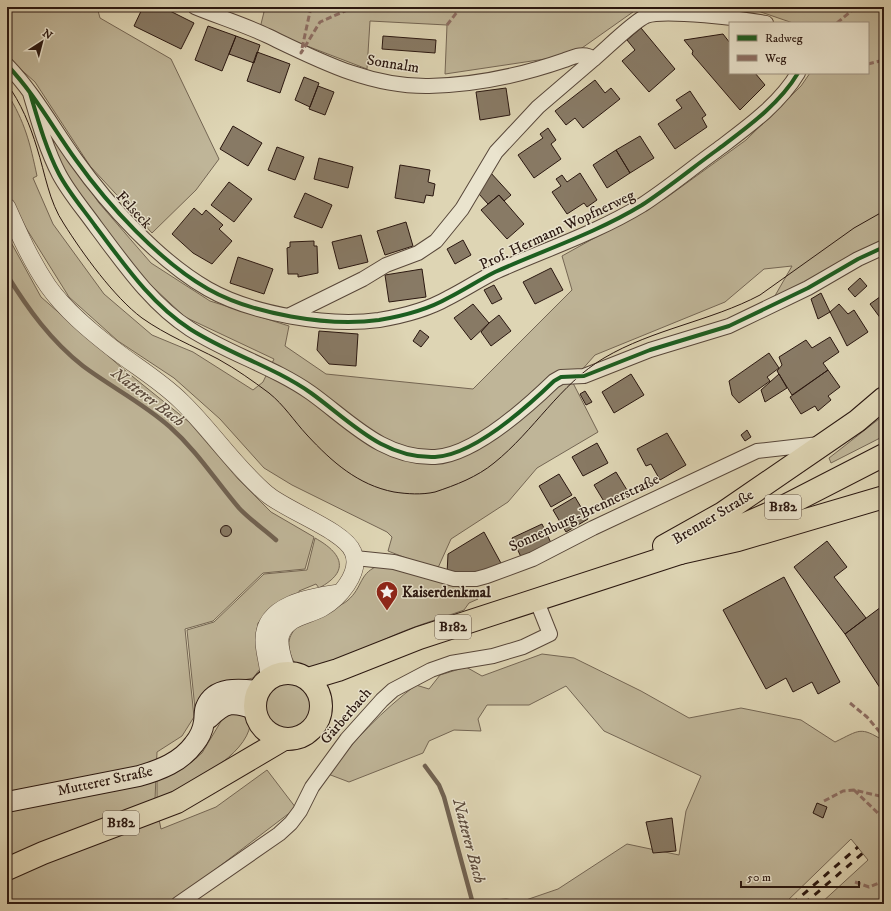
<svg xmlns="http://www.w3.org/2000/svg" width="891" height="911" font-family="'IM FELL DW Pica',serif">
	<rect width="100%" height="100%" fill="#ded5b4"/>
	<filter id="stains"><feTurbulence type="fractalNoise" baseFrequency=".005" numOctaves="4"/><feColorMatrix values="0 0 0 0 .2 0 0 0 0 .09 0 0 0 0 .02 0 0 0 .5 -.17"/></filter>
	<radialGradient id="worn" r=".72"><stop offset=".6" stop-color="#630" stop-opacity="0"/><stop offset="1" stop-color="#630" stop-opacity=".3"/></radialGradient>
	<path fill="#bfb598" stroke="#746654" d="M7,7H97L100,18L171,59L219,159L196,190L152,233L90,166L35,82L7,57Z
		M253,7H640L572,55L445,74L447,25L370,21L367,69L260,28L264,12Z
		M710,7H884V248L772,301L792,266L764,269L725,302L595,355L572,381L598,432L537,468L508,502L451,539L437,570L388,551L392,537L387,532L292,485L264,468L220,419L174,378L118,341L69,297L26,228L7,191V93C25,122 30,143 37,176L33,178L53,224L104,294L152,335L193,352L253,390L263,382L274,359L185,317L139,274L67,181L45,123L99,203L151,263L210,301L289,326L285,346L326,374L473,389L572,290L562,256L666,198L746,140L801,86L810,73H868V23H793L752,9Z
		M7,235L41,297L122,368L189,422L238,479L271,512L314,537L305,569L263,573L213,621L185,629L194,717L182,736L157,752L155,800L161,829L216,807L267,770L296,808L170,904H7V561L11,560L7,534Z
		M884,415V436L831,463L829,458Z
		M315,538C342,553 351,571 319,588L316,584L299,591V596L277,603L258,623L256,639L260,669L253,678L239,681L230,680L205,690L195,709L187,630L214,622L264,574L307,570Z
		M381,565L454,584L478,599L469,603L464,610C439,619 414,626 390,637C370,645 325,672 306,669C300,669 294,663 292,658C276,620 326,617 347,601C364,587 358,572 381,565Z
		M542,654L574,658L641,691L689,718L741,708L801,720L835,742C860,730 860,726 884,741V904H820L868,860L851,839L784,904H464L466,902L506,899L523,901L558,889L627,844L679,855L686,811L701,776L604,731L566,686L529,705H487L478,719L481,731L454,730L429,741L423,753L349,782L328,774C353,741 383,710 416,685L429,689L440,675L466,667L482,676Z
		M262 707a25 25 0 1 1 50 0a25 25 0 1 1-50 0Z
		M234,712C237,713 243,714 246,716C250,719 250,725 249,730C238,762 185,785 157,799V781L189,764L202,753L223,718Z"/>
	<g fill="none" stroke-linecap="round" stroke-linejoin="round">
		<path stroke="#716251" stroke-width="4.5" d="M7,275C28,309 51,341 83,366C111,387 143,403 170,427C198,452 215,480 239,508C250,520 264,529 276,540
			M425,766L439,785L444,797L473,904"/>
	</g>
	<path fill="#887a65" stroke="#2a1710" d="M143,7H162L194,23L181,49L134,26Z
		M208,26L236,36L222,71L195,60Z
		M641,28L675,69L649,92L622,61L635,50L627,40Z
		M723,34L730,43V73H755L765,85L740,110L692,54L693,51L684,40Z
		M236,36L260,45L254,63L229,54Z
		M383,36L436,40L435,53L382,49Z
		M257,52L290,64L280,93L247,81Z
		M304,77L319,83L310,107L295,100Z
		M595,80L605,93L611,88L620,99L583,128L575,118L566,125L555,111Z
		M318,86L334,92L325,115L309,109Z
		M506,88L510,115L480,120L476,92Z
		M690,91L706,115L702,118L707,127L675,149L658,124L682,108L676,100Z
		M233,126L262,143L248,166L220,149Z
		M548,128L556,140L551,144L561,159L534,178L518,155L543,138L540,134Z
		M640,136L654,158L630,173L616,150Z
		M277,147L304,157L295,180L268,170Z
		M616,150L630,173L607,188L593,165Z
		M319,158L353,167L348,188L314,179Z
		M400,165L430,170L428,182L435,184L433,196L426,195L424,203L395,198Z
		M490,172L511,195L504,201L499,195L488,204L479,194Z
		M580,173L597,200L587,207L584,203L567,214L552,192L561,186L556,179L562,175L567,182Z
		M229,182L252,199L234,222L211,205Z
		M305,193L332,205L322,228L294,217Z
		M499,195L524,224L507,239L481,210Z
		M194,208L202,215L206,210L223,225L219,229L232,241L212,264L193,253L172,234Z
		M406,222L413,246L385,255L377,231Z
		M361,235L368,262L339,269L332,242Z
		M463,240L471,255L455,264L447,249Z
		M314,241V246H317L318,273L298,277V274H288L287,248L290,247V242Z
		M238,257L273,269L264,294L230,283Z
		M551,268L563,290L535,304L523,282Z
		M422,269L426,297L389,302L385,275Z
		M860,278L867,286L855,297L848,289Z
		M494,285L502,299L492,304L484,290Z
		M821,293L830,312L818,319L811,299Z
		M884,294V323L870,304Z
		M473,304L489,323L471,340L454,318Z
		M839,304L848,314L854,310L868,332L847,346L830,312Z
		M499,315L511,331L491,346L481,332L489,323Z
		M420,330L429,337L421,347L413,341Z
		M319,331L358,334L356,366L329,364L317,350Z
		M830,337L839,352L823,363L828,370L792,395L777,371L782,365L779,357L806,340L812,348Z
		M769,353L779,368L767,377L770,381L739,403L732,395L729,381Z
		M828,370L840,387L828,396L831,400L818,411L815,406L801,414L790,397Z
		M631,374L644,395L614,413L602,392Z
		M779,374L787,388L765,402L761,390Z
		M585,391L592,402L586,405L580,394Z
		M747,430L751,437L745,441L741,435Z
		M667,433L686,465L660,480L651,464L646,466L637,449Z
		M597,443L608,463L583,476L572,457Z
		M616,472L630,495L608,508L594,485Z
		M559,474L572,495L551,507L539,486Z
		M575,497L588,519L566,532L553,510Z
		M542,524L552,545L522,559L512,538Z
		M220.5 531a5.5 5.5 0 1 1 11 0a5.5 5.5 0 1 1-11 0Z
		M484,532L502,565L465,576L447,574L448,554Z
		M827,541L847,567L834,577L866,618L845,634L794,567Z
		M784,577L840,682L818,694L812,682L793,692L786,678L766,689L723,610Z
		M884,602V694L845,634L881,607V603Z
		M817,803L827,807L823,818L813,813Z
		M672,818L676,851L653,853L646,822Z"/>
	<g fill="none" stroke-linecap="round" stroke-linejoin="round">
		<g stroke="#574639" stroke-width="16">
			<path id="minor" d="M195,7C219,17 245,25 268,36C320,61 370,87 429,86C475,85 522,75 565,60C575,56 585,52 594,59L538,107L496,152L462,209L436,241L418,253L386,265L363,279L288,316
				M594,59C606,49 634,21 646,16C664,9 745,19 766,23
				M7,65C34,93 53,128 76,160C108,205 159,261 208,289C252,314 328,327 379,320C403,316 427,310 448,298C464,290 479,280 495,272C544,250 596,233 642,205C668,188 692,168 717,150C746,128 779,105 798,73
				M30,93C38,120 46,149 59,174C69,193 84,210 96,227C124,264 151,304 190,329C229,354 274,367 311,393C350,421 383,459 435,457C474,455 527,407 554,381L561,377L584,376L650,350L729,326L808,288L858,259L884,247
				M355,558L394,562L454,579H476L487,576L533,559L593,528L757,451L819,444
				M178,904L279,834L291,823L300,811L312,787L347,739L382,700L393,690L431,670L451,663L493,656L523,647L550,634L536,599"/>
		</g>
		<g stroke="#574639" stroke-width="18">
			<path id="tertiary" d="M7,207C19,234 31,261 48,286C65,310 89,330 112,348C135,366 161,381 182,402C212,431 235,467 267,494C287,511 345,531 353,552C362,573 338,599 322,608C308,616 288,616 281,634C277,646 284,660 287,672
				M269,678C269,665 264,653 264,641C263,604 311,597 339,593"/>
		</g>
		<g stroke="#2a1710" stroke-width="22">
			<path id="secondary" d="M209,718C225,702 233,701 254,709
				M7,802L139,776C160,770 181,762 194,744C199,738 203,729 204,722C205,717 204,711 206,707C215,686 240,689 258,691"/>
		</g>
		<g stroke="#2a1710" stroke-width="24">
			<path id="primary" d="M664,546L723,513L857,421L884,398
				M255 706a33 33 0 1 1 66 0a33 33 0 1 1-66 0Z
				M308,679L338,670L419,638L680,553L779,509L884,455
				M7,869L43,853L177,802L284,739"/>
		</g>
		<g stroke="#2a1710" stroke-width="24">
			<path id="motorway" d="M680,553L738,540L884,497"/>
		</g>
		<use href="#minor" stroke="#eae4ce" stroke-width="14"/>
		<use href="#tertiary" stroke="#eae4ce" stroke-width="17"/>
		<use href="#secondary" stroke="#eae4ce" stroke-width="20"/>
		<use href="#primary" stroke="#ded5b4" stroke-width="22"/>
		<use href="#motorway" stroke="#ded5b4" stroke-width="22"/>
		<path stroke="#2a1710" stroke-width="1" d="M7,84C21,103 30,125 37,148C45,173 49,202 64,224C83,254 114,297 142,318C166,335 193,346 218,359C236,369 253,381 269,393C284,405 294,421 307,435C332,462 358,485 394,492C407,494 422,495 435,492C456,485 477,477 494,463C534,431 560,384 604,358C653,329 711,321 760,295L854,228L884,211"/>
		<path stroke="#2a1710" stroke-width="3" stroke-dasharray="7 7" stroke-linecap="butt" d="M792,904L858,847
			M804,904L863,853"/>
		<path stroke="#8d6e63" stroke-width="3" stroke-dasharray="6 3" stroke-linecap="butt" d="M311,7L301,53L320,22L354,7
			M837,23L856,7
			M447,25L461,7
			M868,64L884,60
			M850,703L867,717L884,737
			M854,790L884,819
			M824,801L843,791L854,790L884,797
			M855,882L869,887L884,881"/>
		<g stroke="#eae4ce" stroke-width="6">
			<path id="cycleway" d="M7,65C34,93 53,128 76,160C108,205 159,261 208,289C252,314 328,327 379,320C403,316 427,310 448,298C464,290 479,280 495,272C544,250 596,233 642,205C668,188 692,168 717,150C746,128 779,105 798,73
				M30,93C38,120 46,149 59,174C69,193 84,210 96,227C124,264 151,304 190,329C229,354 274,367 311,393C350,421 383,459 435,457C474,455 527,407 554,381L561,377L584,376L650,350L729,326L808,288L858,259L884,247"/>
		</g>
		<use href="#cycleway" stroke="#1b5e20" stroke-width="4"/>
	</g>
	<defs>
		<g id="sight-pin" transform="scale(1.15)"><path d="M0 17L-7.5 6A9.5 9.5 0 1 1 7.5 6Z" fill="#8f2418" stroke="#eae4ce"/><path d="M0-6L1.8-2.2L6-1.7L2.9 1.2L3.7 5.4L0 3.3L-3.7 5.4L-2.9 1.2L-6-1.7L-1.8-2.2Z" fill="#fff"/></g>
	</defs>
	<g fill-rule="evenodd">
		<use href="#sight-pin" x="387" y="592"/>
	</g>
	<g text-anchor="middle" dominant-baseline="central" stroke-width="3" stroke-linejoin="round" paint-order="stroke">
		<g fill="#eae4ce" stroke="#645449" stroke-width="1">
			<rect x="765" y="495" width="36" height="24" rx="3"/>
			<rect x="435" y="615" width="36" height="24" rx="3"/>
			<rect x="103" y="811" width="36" height="24" rx="3"/>
		</g>
		<g font-size="14" font-weight="bold" fill="#2a1710">
			<text x="783" y="507">B182</text>
			<text x="453" y="627">B182</text>
			<text x="121" y="823">B182</text>
		</g>
		<g font-size="15" fill="#2a1710" stroke="#eae4ce">
			<text transform="translate(393 64) rotate(9)">Sonnalm</text>
			<text transform="translate(134 210) rotate(47)">Felseck</text>
			<text transform="translate(557 230) rotate(-25)">Prof. Hermann Wopfnerweg</text>
			<text transform="translate(584 513) rotate(-25)">Sonnenburg-Brennerstraße</text>
			<text transform="translate(713 517) rotate(-31)">Brenner Straße</text>
			<text transform="translate(346 716) rotate(-49)">Gärberbach</text>
			<text transform="translate(105 781) rotate(-12)">Mutterer Straße</text>
		</g>
		<g font-size="15" font-weight="bold" fill="#2a1710" stroke="#eae4ce" text-anchor="start">
			<text x="402" y="592">Kaiserdenkmal</text>
		</g>
		<g font-size="16" font-style="italic" fill="#5a493b" stroke="#eae4ce">
			<text transform="translate(148 397) rotate(37)">Natterer Bach</text>
			<text transform="translate(469 841) rotate(75)">Natterer Bach</text>
		</g>
	</g>
	<rect width="891" height="911" fill="none" stroke="#ded5b4" stroke-width="24"/>
	<rect x="8" y="8" width="875" height="895" fill="none" stroke="#2a1710" stroke-width="2"/>
	<rect x="12" y="12" width="867" height="887" fill="none" stroke="#2a1710"/>
	<rect x="729" y="22" width="140" height="52" fill="#eae4ce" stroke="#9d9282"/>
	<rect x="737" y="35" width="20" height="6" fill="#1b5e20" stroke="#9d9282"/>
	<text x="765" y="42" font-size="12" fill="#2a1710">Radweg</text>
	<rect x="737" y="55" width="20" height="6" fill="#8d6e63" stroke="#9d9282"/>
	<text x="765" y="62" font-size="12" fill="#2a1710">Weg</text>
	<g transform="translate(42 42) rotate(36)" stroke="#eae4ce" stroke-width="3" paint-order="stroke">
	<path d="M0-3L7 15L0 10L-7 15Z" fill="#2a1710"/>
	<text y="-6" font-size="11" font-weight="bold" text-anchor="middle" fill="#2a1710">N</text>
	</g>
	<path d="M741 881v6h118v-6" fill="none" stroke="#2a1710" stroke-width="2"/>
	<text x="747" y="881" font-size="12" fill="#2a1710" stroke="#eae4ce" stroke-width="3" paint-order="stroke">50 m</text>
	<rect width="100%" height="100%" filter="url(#stains)"/>
	<rect width="100%" height="100%" fill="url(#worn)"/>
</svg>
